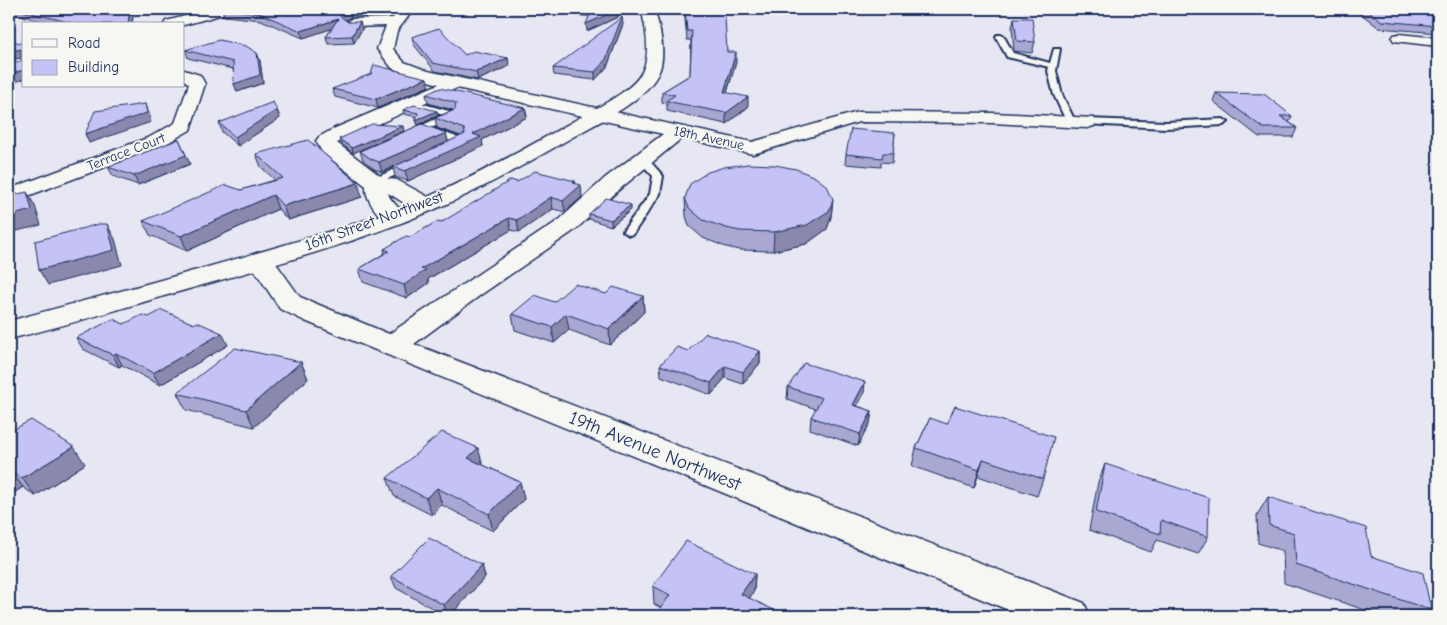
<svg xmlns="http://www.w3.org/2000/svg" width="1447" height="625" font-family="'Comic Neue',sans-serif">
	<rect width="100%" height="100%" fill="#e7e7f3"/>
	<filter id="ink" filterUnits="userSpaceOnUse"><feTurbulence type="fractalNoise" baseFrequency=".02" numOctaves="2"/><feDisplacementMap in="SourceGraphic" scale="10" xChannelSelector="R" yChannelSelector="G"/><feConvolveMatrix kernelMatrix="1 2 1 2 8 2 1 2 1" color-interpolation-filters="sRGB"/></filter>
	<g filter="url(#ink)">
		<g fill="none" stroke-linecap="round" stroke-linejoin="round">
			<g stroke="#1b2f5e" stroke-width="4">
				<path id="lane" d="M997,35H1003L1013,53L1050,63L1054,49H1060L1056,71L1062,95L1075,121L1073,123H1067L1054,95L1048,71L1049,67L1007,57L996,37Z
					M409,100L456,113V117L431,128L465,140V144L456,148H450L448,146L453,142L425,131L414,136H408V132L444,115L406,105L405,103Z
					M1087,119L1166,122L1223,119L1228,122L1223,125L1166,128L1084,124V120Z
					M643,157L647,158L663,176L660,194L633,234L629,235L623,231L650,194L653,176L638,160Z
					M410,162L414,163L415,165L414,167L378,183H370L369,181Z"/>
			</g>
			<g stroke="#1b2f5e" stroke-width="3">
				<path id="street" d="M212,9H233L231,12L184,25L164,24L166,21Z
					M400,9H414L397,31L393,49L404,62L428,71L752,142L858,112L993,113L1094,118L1096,122L1094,126L1087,128L993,123L859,122L753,154L682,138L621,188L575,230L482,294L414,344L1084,603L1090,616H1023L305,321L280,309L248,260L252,255L261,252L270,255L300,297L389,334L559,220L605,178L663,134L457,88L337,143L383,178L397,180L434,200L437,205L434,210C417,214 402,201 388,193L390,198L406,217L403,222C398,223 393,225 388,222C377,216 365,198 366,186L322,152L316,141L319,137L333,129L439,84L417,78L392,68L377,49L386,26L351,27L344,23L351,19L393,18Z
					M1399,34L1438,38V46L1394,41L1392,38L1394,35Z
					M184,70L200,75L205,84L190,130L164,145L9,203V189L150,137L175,123L189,84L184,80Z"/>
			</g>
			<g stroke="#1b2f5e" stroke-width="3">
				<path id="secondary" d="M641,9H654C660,27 667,56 658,74C643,102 604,119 578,134C531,161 483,189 433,210C351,245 263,268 178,292C122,308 65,326 9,339V321C95,298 181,275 267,250C317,235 369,221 418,201C473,178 527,148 579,118C596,108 633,91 642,72C651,55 646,27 641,9Z"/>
			</g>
			<use href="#lane" fill="#f6f6f2" fill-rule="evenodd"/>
			<use href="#street" fill="#f6f6f2" fill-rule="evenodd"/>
			<use href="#secondary" fill="#f6f6f2" fill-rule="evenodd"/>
		</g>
		<path fill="#a9a8d3" stroke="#1b2f5e" d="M9,9H134L132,24H53L9,13Z
			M159,9H206L192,12Z
			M222,9H373L368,17H351L346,20L362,29L354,43L328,44L326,37L332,28L303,38L261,20L224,16Z
			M578,9H620L618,17L587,31L589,16H579Z
			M684,9H721L727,52L736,62L727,93L748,107L726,124L667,111V104L662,103V92L690,75L691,40H687Z
			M1355,9H1438V33L1379,28Z
			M1014,18L1035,42L1032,53L1014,51L1012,28Z
			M623,24L607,67L595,80L554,75L553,68Z
			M412,37L465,55L508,58L509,66L478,80L435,71L414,45Z
			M185,50L257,53L260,61L263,83L237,92L233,69L188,58Z
			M429,86L378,108L335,97L332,89Z
			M1216,93L1292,116L1289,122L1297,128L1293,137H1259L1213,101Z
			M426,94L525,108L527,117L482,140L483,146L408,181L395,177L393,167L382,172L374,169L363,160L360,151L446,133L448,142L461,136L437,128L435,118L453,110L428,103Z
			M277,110L280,118L238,146L222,132L219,123Z
			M403,110L438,115L418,125L416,120L417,117L404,114Z
			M404,131L353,153L341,143L339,139Z
			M895,133L892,163L881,162V167L845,164L846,154Z
			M256,154L362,197L288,220L278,209L187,251L150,235L143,221L241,190L275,180L261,167Z
			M190,164L138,185L113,176L108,167Z
			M575,181L576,184L582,197L565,212L553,209L519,232L511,230L428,279L429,283L407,298L363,282L359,269L385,253L384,249L442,222L517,182Z
			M685,198L833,199L831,217L827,229L806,244L773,251L740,250L726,247L703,238L689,226L686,216Z
			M631,210L611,226L589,219V214Z
			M606,294L643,296L644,312L610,345L569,330L554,343L515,330L512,314L554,302Z
			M124,324L228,345L160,385L122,365L119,367L83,349L76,338Z
			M688,351H760V363L743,384L725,378L711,395L661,376L660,365Z
			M301,362L308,379L254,427L186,410L177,393Z
			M788,387L864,394L857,406L872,411L870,423L858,446L810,429L811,417L816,409L787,399Z
			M930,418L1043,479L1037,496L978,476L974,488L912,466L916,448Z
			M9,432L85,464L35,496L23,487L9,496Z
			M1105,464L1208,537L1198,554L1157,540L1151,552L1089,530L1098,482Z
			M483,465L520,482L524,499L493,531L442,505L432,515L394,496L387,478Z
			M1268,497L1371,556L1431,610L1425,616H1383L1284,583L1283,551L1258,543L1257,515Z
			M482,565L485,577L450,616H446L396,588L391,576Z
			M755,574L754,591L749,598L661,608L654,604L653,586Z"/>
		<path fill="#8a88ac" stroke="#1b2f5e" d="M130,9H134L132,24H128Z
			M191,9H206L192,12Z
			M368,9H373L368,17L367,10Z
			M618,9H620L618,17L587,31L586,24Z
			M349,11L351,17L342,22L340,16Z
			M622,17L623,24L607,67L595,80V72Z
			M338,19L340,26L303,38L301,31Z
			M360,22L362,29L354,43L352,36Z
			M21,49L24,57L9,61V52Z
			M736,52V62L724,102V92Z
			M257,53L260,61L263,83L237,92L234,84Z
			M508,58L509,66L478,80L476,72Z
			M24,70V79L9,84V74Z
			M427,78L429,86L378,108L376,99Z
			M748,97V107L726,124V113Z
			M145,104L149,113L151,122L89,143L85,134Z
			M525,108L527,117L482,140L483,146L408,181L405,171L473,134Z
			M277,110L280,118L238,146L235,137Z
			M437,111L438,115L418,125L416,120Z
			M403,126L404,131L353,153L352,148Z
			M446,133L448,142L382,172L379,162Z
			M179,139L190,164L138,185L134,176Z
			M575,181L576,189L581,185L582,197L565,212L563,201L573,183Z
			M358,183L362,197L288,220L283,206Z
			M27,192L35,206L41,225L9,233V216Z
			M273,195L278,209L187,251L181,236Z
			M551,197L553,209L519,232L517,220Z
			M833,199L831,217L827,229L806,244L773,251L774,232Z
			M631,205V210L611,226V220Z
			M509,218L511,230L428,279L429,283L407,298L404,285L421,269Z
			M107,224L115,239L122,265L48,285L39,270Z
			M643,296L644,312L610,345L609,329Z
			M566,314L569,330L554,343L552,327Z
			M222,333L228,345L160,385L153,373Z
			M760,351V363L743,384V372Z
			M116,353L122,365L119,367L113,355Z
			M301,362L308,379L254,427L246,410Z
			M725,366V378L711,395V383Z
			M865,382L864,394L851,417L853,405Z
			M872,411L870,423L858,446L860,434Z
			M74,447L85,464L35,496L22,478Z
			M478,448L483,465L468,458Z
			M983,459L978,476L974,488L979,470Z
			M9,470H10L23,487L9,496Z
			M520,482L524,499L493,531L489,514Z
			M437,488L442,505L432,515L426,498Z
			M482,565L485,577L450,616H448L444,605Z
			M755,574L754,591L741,612V594Z"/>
		<path fill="#c5c3f5" stroke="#1b2f5e" d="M14,9H130L128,24H77Z
			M222,9H368L367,10L349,11L340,16L348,22H360L352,36L326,37L338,19L301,31L259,13Z
			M578,9H618V10L586,24L592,9Z
			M685,9H721L725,17L727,52H736L724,92L748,97L726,113L666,101L675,95L662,92L690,75L692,31H687Z
			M1366,9H1438V26L1382,21Z
			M622,17L606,59L595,72L553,68Z
			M1014,18H1032L1035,42L1017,41Z
			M439,28L465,55L474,51L508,58L476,72L433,63L412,37Z
			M9,40L24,44V70L9,74V64L21,61V49L9,52Z
			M219,40L246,46L257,53L260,75L234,84L233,62L185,50Z
			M374,65L427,78L376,99L332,89L371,74Z
			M440,88L525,108L473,134L481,137L405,171L393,167L465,134L464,129L435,118L455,110L456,103L426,94Z
			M1216,93L1264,94L1292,116H1280L1297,128H1263Z
			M273,102L277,110L235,137L219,123Z
			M145,104L147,113L85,134L95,111Z
			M414,105L437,111L416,120L418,113L403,110Z
			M372,124L403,126L352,148L339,139Z
			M422,124L446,133L379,162L371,159L360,151Z
			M851,129L895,133L893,153H883L882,158L846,154Z
			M179,139L186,155L134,176L108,167Z
			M308,140L358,183L283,206L273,195L181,236L143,221L226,185L241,190L283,178L256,154Z
			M748,164L775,165L796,169L815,177L827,186L833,199L829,211L807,225L774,232L740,231L726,228L703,220L689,208L685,198L690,184L708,172L724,167Z
			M535,171L575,181L573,183L581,185L563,201L551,197L517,220L509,218L421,269L426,270L404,285L359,269L389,251L384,249L406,236L410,237L438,221L442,222L511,180L517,182Z
			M27,192L32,210L9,216V196Z
			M606,198L631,205L611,220L589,214Z
			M99,224H107L114,250L39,270L35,241Z
			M575,284L606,294L613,287L643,296L609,329L566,314L552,327L512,314L535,295L554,302Z
			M162,310L194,324L197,322L222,333L153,373L116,353L113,355L76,338L113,319L124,324L142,315L149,317Z
			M706,333L760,351L743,372L725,366L711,383L660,365L677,347L688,351Z
			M235,348L301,362L246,410L177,393Z
			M804,363L865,382L853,405L872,411L860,434L811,417L822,398L788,387Z
			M955,406L1054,437L1043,479L983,459L979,470L916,448L930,418L947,424Z
			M31,420L74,447L22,478L10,470H9V432Z
			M442,432L478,448L468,458L520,482L489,514L437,488L426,498L387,478Z
			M1105,464L1209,498L1208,537L1161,520L1160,534L1096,512Z
			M1268,497L1366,528L1371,556L1423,573L1431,610L1296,565L1294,533L1269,525Z
			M429,538L482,565L444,605L391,576Z
			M686,541L755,574L741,594L786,616H655L670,595L653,586Z"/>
	</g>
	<g text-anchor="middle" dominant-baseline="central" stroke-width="4" stroke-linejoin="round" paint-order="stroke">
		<g font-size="14" fill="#1b2f5e" stroke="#f6f6f2">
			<text transform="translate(709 138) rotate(12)">18th Avenue</text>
			<text transform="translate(126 152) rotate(-21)">Terrace Court</text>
		</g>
		<g font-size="16" fill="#1b2f5e" stroke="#f6f6f2">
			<text transform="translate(374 221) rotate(-20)">16th Street Northwest</text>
		</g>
		<g font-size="19" fill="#1b2f5e" stroke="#f6f6f2">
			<text transform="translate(655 451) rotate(22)">19th Avenue Northwest</text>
		</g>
	</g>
	<rect width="1447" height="625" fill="none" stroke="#f6f6f2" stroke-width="30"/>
	<rect x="15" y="15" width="1417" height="595" fill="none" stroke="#1b2f5e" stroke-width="2" filter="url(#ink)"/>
	<rect x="22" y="22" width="162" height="65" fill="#f6f6f2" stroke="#9ea6b7"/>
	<rect x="32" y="39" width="25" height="8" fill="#f6f6f2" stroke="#9ea6b7"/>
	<text x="68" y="48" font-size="15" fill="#1b2f5e">Road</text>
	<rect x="32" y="60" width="25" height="15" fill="#c5c3f5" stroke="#9ea6b7"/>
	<text x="68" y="72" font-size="15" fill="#1b2f5e">Building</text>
</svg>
